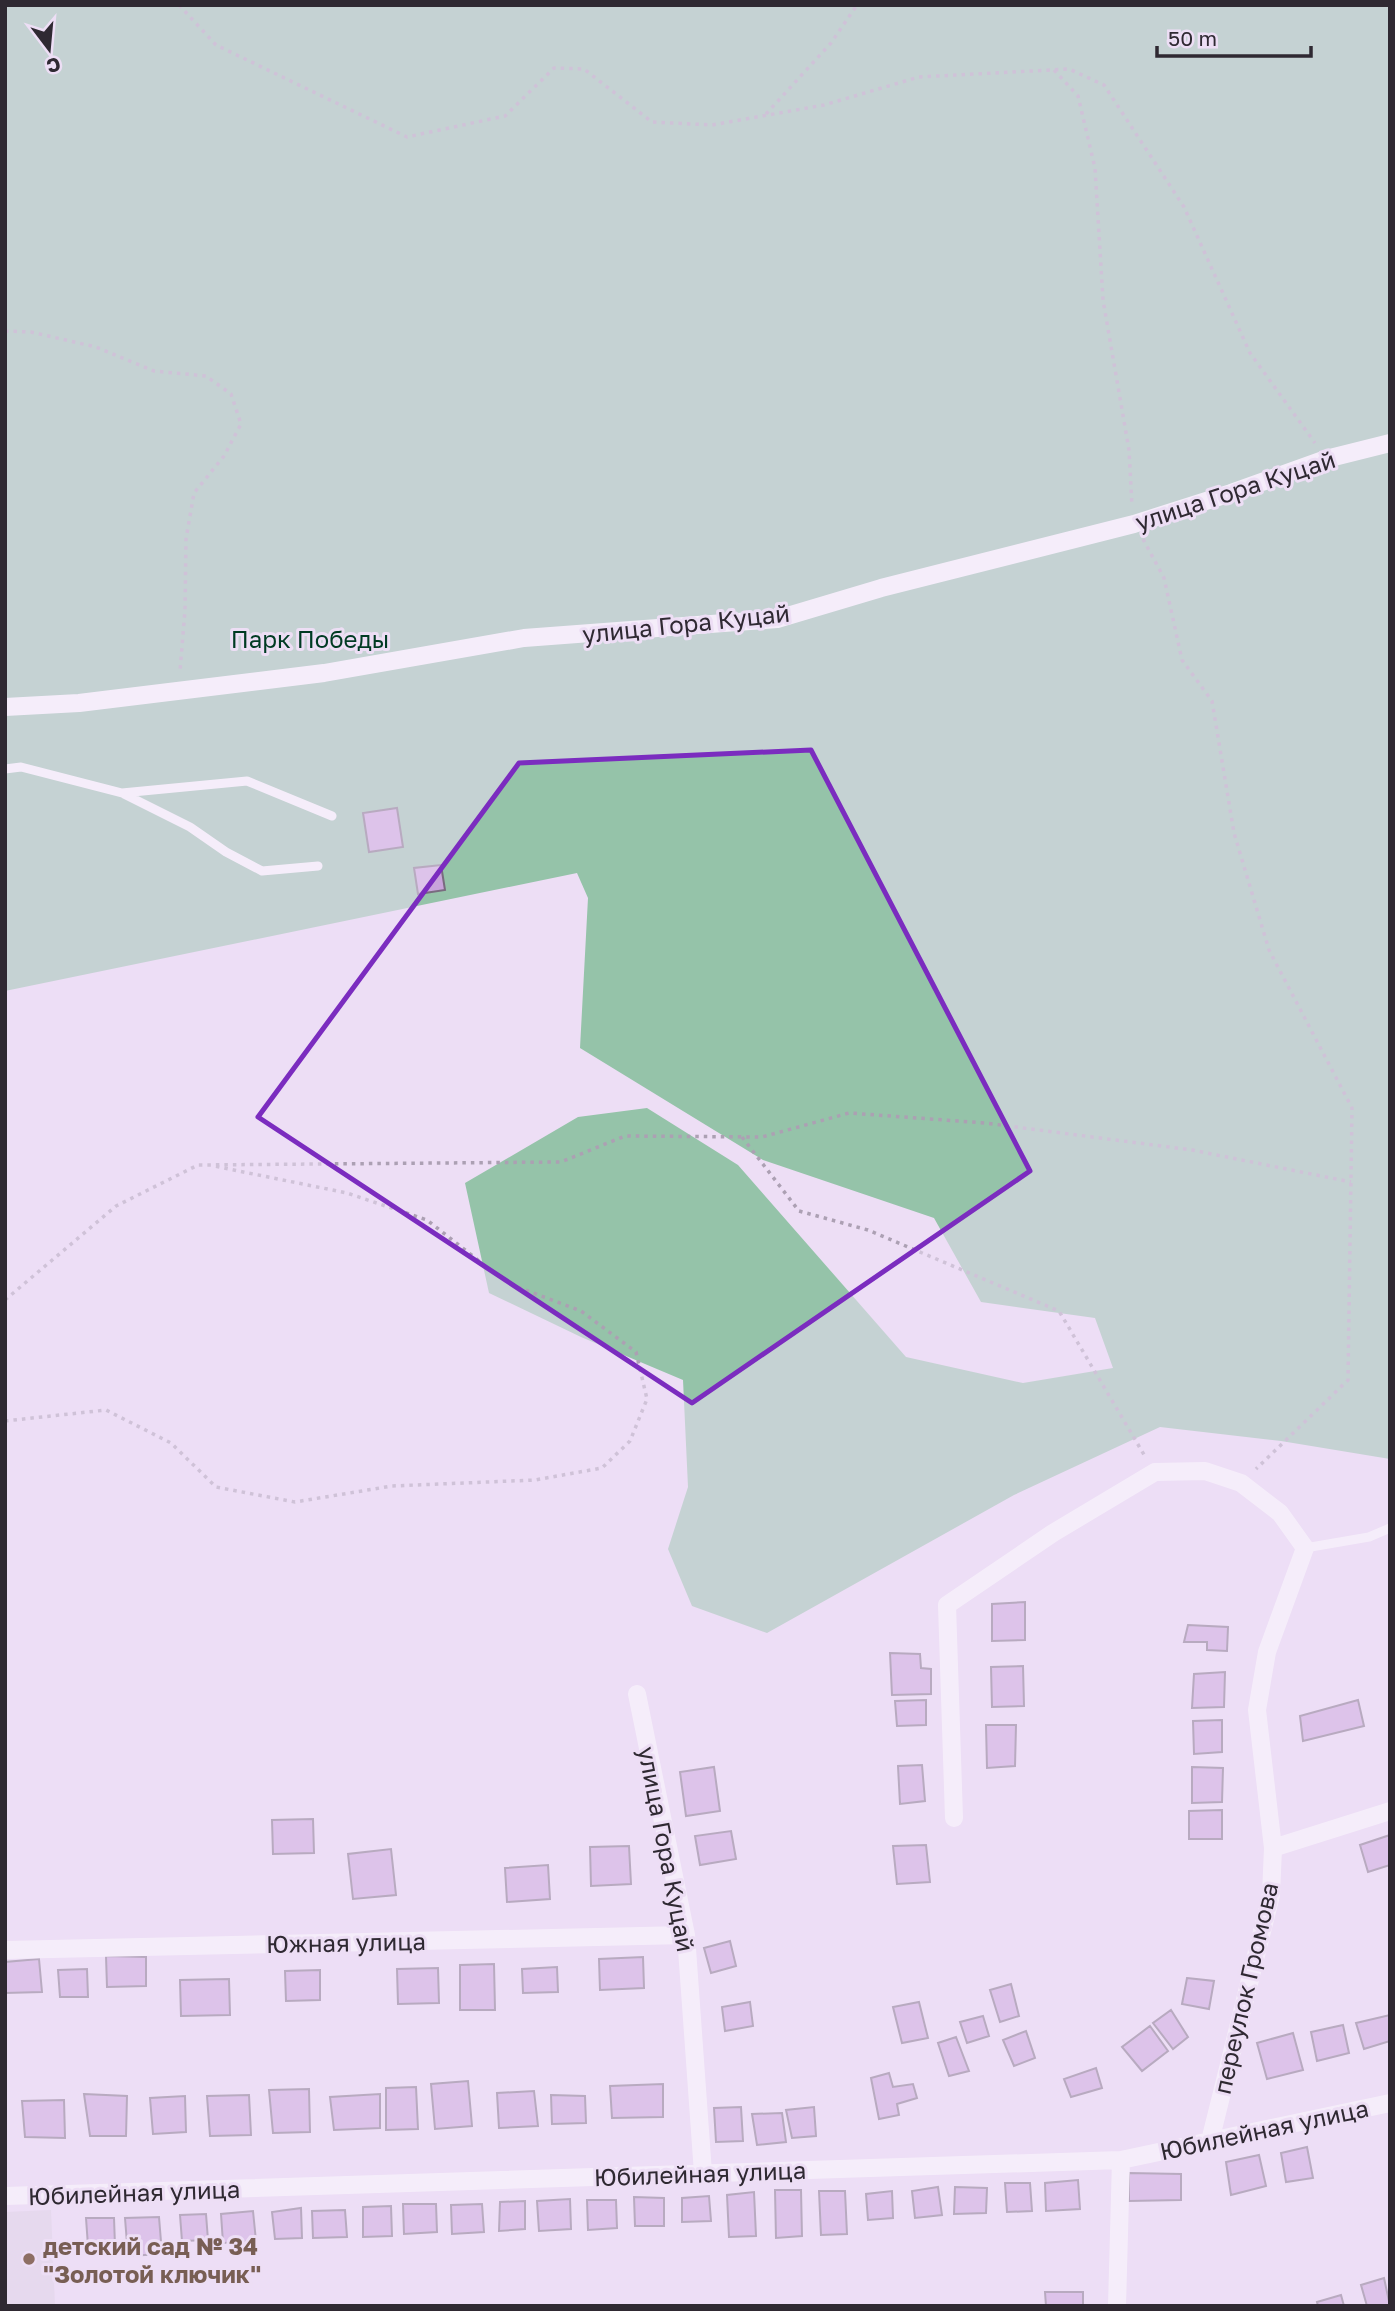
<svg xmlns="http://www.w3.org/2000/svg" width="1395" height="2311" font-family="'Golos Text',sans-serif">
	<rect width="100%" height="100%" fill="#eddef5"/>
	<path fill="#ded2e5" d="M51,2210L55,2306H5V2212Z"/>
	<path fill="#95c3a9" d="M5,5H1390V1459L1281,1441L1160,1427L1014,1495L767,1633L692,1606L668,1549L688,1487L683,1380L581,1337L489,1293L465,1183L578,1117L647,1108L738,1165L906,1357L1023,1383L1113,1368L1095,1318L981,1302L934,1218L763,1160L580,1048L588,898L577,873L5,991Z"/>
	<path fill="#c9a3db" stroke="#796b7f" stroke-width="2" d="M397,808L403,847L369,852L363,813Z
		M441,865L445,890L418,894L414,868Z
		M1025,1602V1640L992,1641V1604Z
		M1188,1625L1228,1627L1227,1651L1207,1650V1642H1184Z
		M890,1653L920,1654L921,1668L931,1669V1694L892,1695Z
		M1023,1666L1024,1706L992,1707L991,1667Z
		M1225,1672L1224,1707L1192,1708L1194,1674Z
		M926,1700V1725L897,1726L895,1701Z
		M1358,1700L1364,1726L1303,1741L1300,1716Z
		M1222,1720V1752L1194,1754L1193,1721Z
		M986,1725H1016L1015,1766L987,1768Z
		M922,1765L925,1801L900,1804L898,1766Z
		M714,1767L720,1811L686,1816L680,1772Z
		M1192,1767L1223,1768L1222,1802L1192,1803Z
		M1222,1810V1839H1189V1811Z
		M313,1819L314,1853L273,1854L272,1820Z
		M731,1831L736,1859L700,1865L695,1836Z
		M1390,1835V1865L1368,1872L1360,1845Z
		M926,1845L930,1882L897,1884L893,1846Z
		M629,1846L631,1884L591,1886L590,1847Z
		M391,1849L396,1895L353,1899L348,1854Z
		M548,1865L550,1899L507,1902L505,1868Z
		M730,1941L736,1966L711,1973L704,1948Z
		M106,1956L146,1957V1986L107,1987Z
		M643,1957L644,1988L600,1990L599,1959Z
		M39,1959L42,1992L5,1993V1962Z
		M494,1964L495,2010H460V1965Z
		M557,1967L558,1992L523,1993L522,1969Z
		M438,1968L439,2003L398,2004L397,1969Z
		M87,1969L88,1997H60L58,1970Z
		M320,1970V2000L286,2001L285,1971Z
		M1187,1978L1214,1981L1209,2009L1182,2004Z
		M229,1979L230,2015L181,2016L180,1980Z
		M1011,1984L1019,2016L1000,2022L990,1990Z
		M750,2002L753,2026L725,2031L722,2007Z
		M919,2002L928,2038L902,2043L893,2007Z
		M1171,2010L1188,2037L1173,2049L1153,2023Z
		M1390,2015V2041L1364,2049L1356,2023Z
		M983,2016L989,2036L967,2043L960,2022Z
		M1343,2025L1349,2053L1317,2061L1311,2032Z
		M1150,2026L1168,2051L1142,2071L1122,2047Z
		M1026,2031L1035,2058L1014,2066L1003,2040Z
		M1293,2033L1303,2070L1267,2079L1257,2043Z
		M956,2037L969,2071L949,2076L938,2043Z
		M1096,2068L1102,2088L1071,2097L1064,2079Z
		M889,2073L893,2087L913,2084L917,2098L897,2104L899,2115L879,2119L871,2078Z
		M468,2081L472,2126L435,2129L431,2084Z
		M663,2084V2117L612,2118L610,2086Z
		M416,2087L418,2129L386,2130V2088Z
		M309,2089L310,2132L273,2133L269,2090Z
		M534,2091L538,2126L499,2128L497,2093Z
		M84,2094L127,2096L126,2136H90Z
		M380,2094V2128L334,2130L330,2097Z
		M249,2095L251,2135L210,2136L207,2096Z
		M551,2095L585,2096L586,2123L552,2124Z
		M185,2096L186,2132L153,2134L150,2098Z
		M64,2100L65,2138L25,2137L22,2101Z
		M741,2107L743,2141L716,2142L714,2108Z
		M814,2107L816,2136L792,2138L786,2110Z
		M782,2113L786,2142L757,2145L752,2114Z
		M1307,2147L1313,2178L1286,2182L1281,2153Z
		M1259,2155L1266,2186L1231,2195L1226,2162Z
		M1129,2173L1181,2174V2200L1129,2201Z
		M1078,2180L1080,2209L1046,2211L1045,2183Z
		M1005,2183H1030L1032,2211L1007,2212Z
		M938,2187L942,2215L915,2218L912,2191Z
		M955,2187L987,2188L986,2213L954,2214Z
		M775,2190H801L802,2236L776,2238Z
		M819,2191H845L847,2234L821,2235Z
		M892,2191L893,2218L868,2220L866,2194Z
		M754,2192L756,2236L729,2237L727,2195Z
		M709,2196L711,2221L682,2222V2198Z
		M634,2197L664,2198V2226H635Z
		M570,2199L571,2229L539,2231L537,2201Z
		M587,2200H616L617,2228L588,2230Z
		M525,2201V2229L499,2231L500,2202Z
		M403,2204H436L437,2232L404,2234Z
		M482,2204L484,2232L452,2234L451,2205Z
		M391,2206L392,2236L363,2237V2207Z
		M301,2208L302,2238L275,2239L272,2212Z
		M345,2210L347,2237L313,2238L312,2211Z
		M253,2211L256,2241L223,2243L221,2214Z
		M206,2214L208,2240L182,2241L180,2215Z
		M159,2217L162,2254L128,2256L125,2218Z
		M86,2218H114L115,2246H88Z
		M1384,2278L1390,2306H1367L1361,2285Z
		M1045,2292H1083V2306H1046Z
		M1341,2295L1344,2306H1318L1317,2302Z"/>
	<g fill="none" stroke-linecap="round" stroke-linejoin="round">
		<path stroke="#aca0b3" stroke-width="3.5" stroke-dasharray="3.5 5" stroke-linecap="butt" d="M179,5L216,45L407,137L505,116L554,68L584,69L652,122L712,125L824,105L919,77L1069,69L1104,85L1184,207L1250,353L1315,443
			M1054,70L1078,96L1095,168L1103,300L1129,450L1132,506
			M766,114L831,43L857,5
			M5,331L31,332L96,347L154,371L206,376L231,394L241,424L224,456L194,493L186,539L185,610L180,671
			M1143,539L1164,578L1182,660L1212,701L1234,833L1269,950L1352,1108L1348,1380L1256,1469
			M742,1137L799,1211L868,1230L1059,1311L1146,1458
			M5,1300L116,1206L198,1165L561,1162L625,1136L762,1137L849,1113L985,1123L1192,1150L1351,1182
			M5,1421L106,1410L171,1443L216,1487L295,1502L392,1486L535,1480L602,1468L630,1441L647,1399L636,1352L581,1311L507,1283L427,1220L347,1193L214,1166"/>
		<path stroke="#fff" stroke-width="9" d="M5,769L21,767L122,793L247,781L332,816
			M124,794L190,827L226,852L262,871L318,866
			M1305,1548L1369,1537L1390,1528"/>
		<path stroke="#fff" stroke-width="18" d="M5,707L79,703L324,673L524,638L777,619L881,588L1134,524L1231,493L1326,459L1390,443
			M637,1694L686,1935L703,2173
			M954,1818L947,1605L1053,1533L1155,1472L1205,1471L1241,1483L1280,1513L1305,1548L1267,1652L1257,1710L1273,1848L1271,1895L1210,2141
			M1273,1848L1390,1811
			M5,1950L686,1935
			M5,2196L1121,2160L1390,2103
			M1117,2306L1121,2160"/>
	</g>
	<path d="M0 0H1395V2311H0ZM811,750L1030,1171L692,1403L258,1117L519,763Z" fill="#eddef5" fill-opacity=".55" fill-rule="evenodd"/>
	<path fill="none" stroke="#7b2cbf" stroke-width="5" stroke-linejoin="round" d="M811,750L1030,1171L692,1403L258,1117L519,763Z"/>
	<circle fill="#8d6e63" stroke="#eddef5" stroke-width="2.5" cx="29" cy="2259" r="7"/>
	<g text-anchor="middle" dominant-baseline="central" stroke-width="6" stroke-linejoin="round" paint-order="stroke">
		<g font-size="24" fill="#2f2932" stroke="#eddef5">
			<text transform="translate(1235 490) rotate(-18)">улица Гора Куцай</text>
			<text transform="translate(686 623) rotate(-6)">улица Гора Куцай</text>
			<text transform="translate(667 1849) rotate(79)">улица Гора Куцай</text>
			<text transform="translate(346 1942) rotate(-1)">Южная улица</text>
			<text transform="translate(1245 1988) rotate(-77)">переулок Громова</text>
			<text transform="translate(1264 2129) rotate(-12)">Юбилейная улица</text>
			<text transform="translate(700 2173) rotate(-2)">Юбилейная улица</text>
			<text transform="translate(134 2192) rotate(-2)">Юбилейная улица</text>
		</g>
		<g font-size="24" fill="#003b23" stroke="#eddef5">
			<text x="310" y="638">Парк Победы</text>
		</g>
		<g font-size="24" font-weight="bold" fill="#785e54" stroke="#eddef5" text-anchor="start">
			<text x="43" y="2245">детский сад № 34<tspan x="43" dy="28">"Золотой ключик"</tspan></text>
		</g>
	</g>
	<rect width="1395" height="2311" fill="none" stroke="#2f2932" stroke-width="14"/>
	<g transform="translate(49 49) rotate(164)" stroke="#eddef5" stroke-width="5" paint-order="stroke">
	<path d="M0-5L12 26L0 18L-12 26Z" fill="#2f2932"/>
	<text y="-10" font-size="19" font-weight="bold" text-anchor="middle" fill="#2f2932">С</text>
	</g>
	<path d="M1157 46v10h154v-10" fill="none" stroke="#2f2932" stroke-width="3.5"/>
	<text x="1168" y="46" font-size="21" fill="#2f2932" stroke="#eddef5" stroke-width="5" paint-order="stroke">50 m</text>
</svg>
